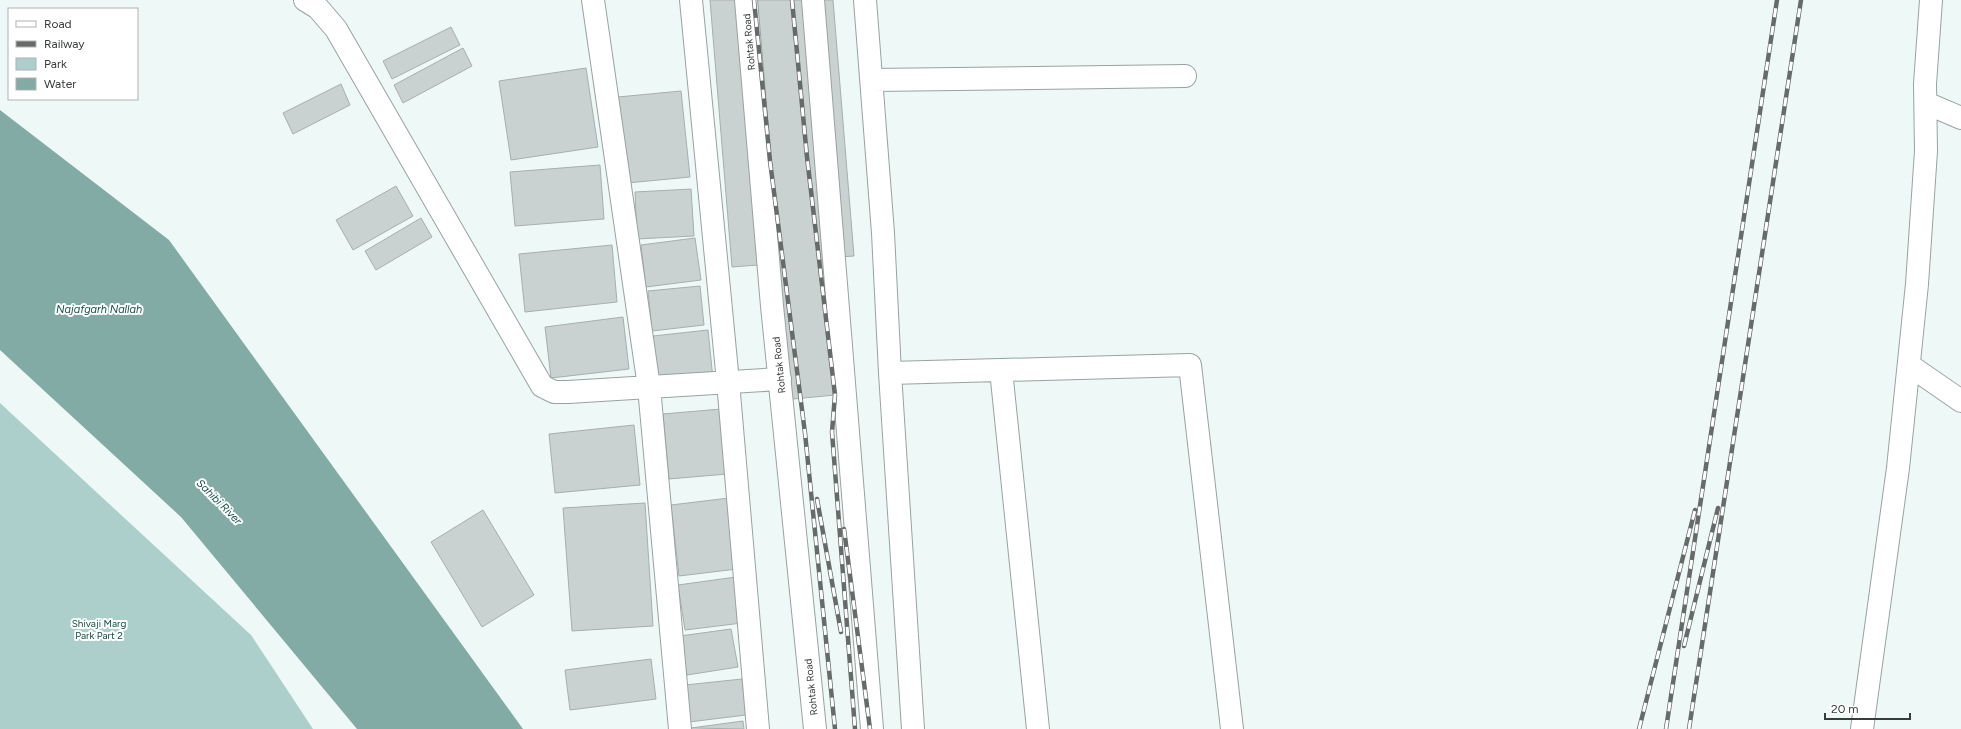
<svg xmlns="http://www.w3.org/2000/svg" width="1961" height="729" font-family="Figtree,sans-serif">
	<rect width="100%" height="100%" fill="#eef8f6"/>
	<path fill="#accfcb" d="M0,403L251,635L313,729H0Z"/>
	<path fill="#82aba6" d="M0,110L169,240L523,729H357L181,517L0,350Z"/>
	<path fill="#c9d2d0" stroke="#a6afae" d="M710,0H833L854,256L824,258L835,395L783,400L772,264L732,267Z
		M451,27L460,45L392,79L383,61Z
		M463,48L472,66L403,103L394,85Z
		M586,68L598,147L511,160L499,81Z
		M341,84L350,105L293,134L283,113Z
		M681,91L690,177L627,183L618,97Z
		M600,165L604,219L515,226L510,172Z
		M396,186L413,216L353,250L336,220Z
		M691,189L694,236L637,239L635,192Z
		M421,218L432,237L376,270L365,251Z
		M695,238L701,280L646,287L641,245Z
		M612,245L617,302L525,312L519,254Z
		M700,286L704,325L652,331L648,291Z
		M623,317L629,369L551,378L545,327Z
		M708,330L713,379L658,385L653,336Z
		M721,409L727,474L669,479L663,414Z
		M634,425L640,485L555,493L549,434Z
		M729,498L737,569L679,576L671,505Z
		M645,503L653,626L572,631L563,508Z
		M483,510L534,595L482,627L431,542Z
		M736,577L742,623L685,630L678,585Z
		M731,629L738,667L687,675L680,636Z
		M651,659L656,699L570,710L565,670Z
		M742,679L746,715L689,722L685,685Z
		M743,721L744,729L691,728Z"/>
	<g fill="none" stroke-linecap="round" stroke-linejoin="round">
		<g stroke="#99a2a0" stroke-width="24">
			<path id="street" d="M305,0L318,8L336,29L542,386L554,392H568L780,379
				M593,0L649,387L680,729
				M691,0L728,382L758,729
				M865,0L883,233L890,373L1190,365L1232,729
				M872,80L1185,76
				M1926,103L1961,118
				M1909,365L1961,401
				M1001,370L1038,729
				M890,373L913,729
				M1862,729L1898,468L1917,284L1926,151L1925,84L1931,0"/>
		</g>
		<g stroke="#99a2a0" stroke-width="24">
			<path id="primary" d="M746,0L772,306L815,729
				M813,0L872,729"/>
		</g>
		<use href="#street" stroke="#fff" stroke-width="22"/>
		<use href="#primary" stroke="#fff" stroke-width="22"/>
		<g stroke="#656b69" stroke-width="4.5">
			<path id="rail" d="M754,0L770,161L805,433L835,729
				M792,0L807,157L835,395L832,432L855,729
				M817,499L841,632
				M844,529L870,729
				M1684,646L1718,508
				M1639,729L1695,510
				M1666,729L1777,0
				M1689,729L1801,0"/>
		</g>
		<use href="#rail" stroke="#fff" stroke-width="3" stroke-dasharray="9" stroke-linecap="butt"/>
	</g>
	<g text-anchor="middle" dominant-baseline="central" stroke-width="4" stroke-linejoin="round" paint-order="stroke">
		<g font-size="10" fill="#373b3a" stroke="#fff">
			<text transform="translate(749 42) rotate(-95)">Rohtak Road</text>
			<text transform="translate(779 365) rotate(-96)">Rohtak Road</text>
			<text transform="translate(811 687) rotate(-96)">Rohtak Road</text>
		</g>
		<g font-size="10" fill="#0f4d47" stroke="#fff">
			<text x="99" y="623">Shivaji Marg<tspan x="99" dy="12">Park Part 2</tspan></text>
		</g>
		<g font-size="11" font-style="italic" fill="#13504a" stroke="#fff">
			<text x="99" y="309">Najafgarh Nallah</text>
			<text transform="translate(219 502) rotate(45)">Sahibi River</text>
		</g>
	</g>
	<rect x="8" y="8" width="130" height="92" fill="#ffffff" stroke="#afb1b0"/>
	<rect x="16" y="21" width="20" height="6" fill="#ffffff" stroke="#afb1b0"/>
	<text x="44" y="28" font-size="12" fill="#373b3a">Road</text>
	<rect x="16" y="41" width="20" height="6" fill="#656b69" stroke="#afb1b0"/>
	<text x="44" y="48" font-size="12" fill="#373b3a">Railway</text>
	<rect x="16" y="58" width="20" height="12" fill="#accfcb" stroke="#afb1b0"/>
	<text x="44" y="68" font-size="12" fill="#373b3a">Park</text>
	<rect x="16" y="78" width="20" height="12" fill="#82aba6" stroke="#afb1b0"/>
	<text x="44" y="88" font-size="12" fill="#373b3a">Water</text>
	<path d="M1825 713v6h85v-6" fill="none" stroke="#373b3a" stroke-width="2"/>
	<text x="1831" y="713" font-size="12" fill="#373b3a" stroke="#ffffff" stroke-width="3" paint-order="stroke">20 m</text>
</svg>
